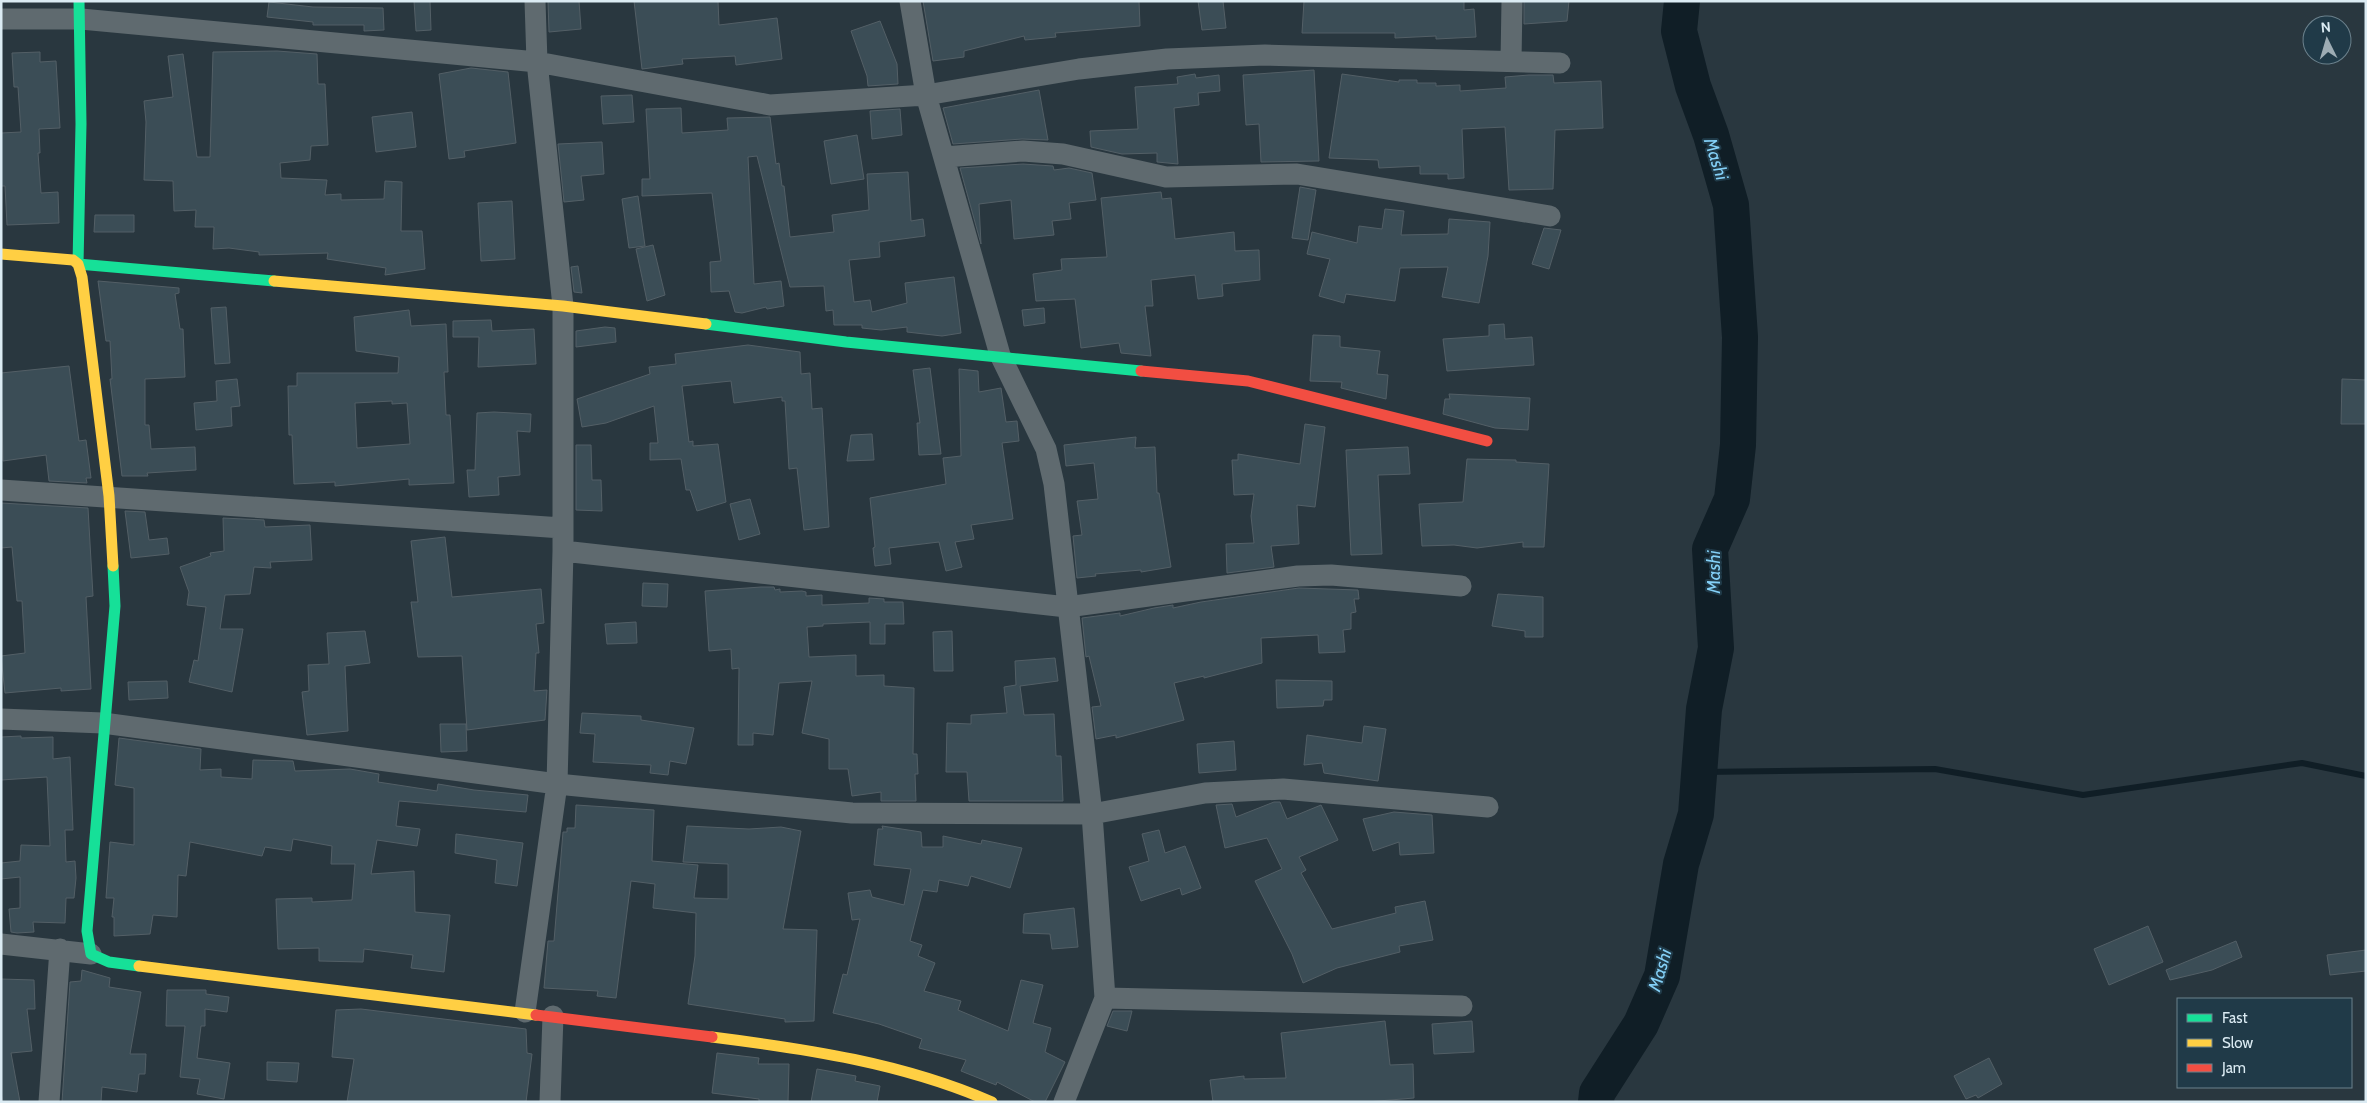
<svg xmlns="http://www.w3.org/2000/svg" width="2367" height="1103" font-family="Cabin,sans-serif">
	<rect width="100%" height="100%" fill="#29373f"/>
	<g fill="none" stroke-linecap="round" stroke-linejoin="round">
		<path stroke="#101e26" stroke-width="6" d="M1701,772L1935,769L2083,795L2302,763L2366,776"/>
		<path stroke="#101e26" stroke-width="36" d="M1596,1102L1597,1093L1641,1024L1662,976L1681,864L1696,814L1704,709L1716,648L1710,549L1732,499L1738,445L1740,337L1731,205L1711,135L1693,86L1679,31L1682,1"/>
	</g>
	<path fill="#3b4d56" stroke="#535f66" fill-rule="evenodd" d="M414,1H430L431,30L416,31Z
		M548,1H579L581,29L549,32Z
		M634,1H718L719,25L777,18L782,59L736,65L735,56L682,59L683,64L642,69Z
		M923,1H1139L1140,26L1055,33L1056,37L1025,40L1024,36L964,51V57L933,61Z
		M1198,1H1223L1226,28L1202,30Z
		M1304,1H1464V10L1474,9L1476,37L1436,39V36L1395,38V33H1302Z
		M1524,1H1569L1567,21L1524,24Z
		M269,2L313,7L383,8L384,30L364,31V25H313V22L267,17Z
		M880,21L897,64L898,84L868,86L867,76L851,31Z
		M277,51L317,54L318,84H325L328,145L311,146L310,160L280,163L281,178L327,180L325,195L341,194V200L384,199L385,181L402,182L401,231H422L425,269L385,275L386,268L327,259L328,253L259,255V252L229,248L213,249L214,227H195L196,210L174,211L173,181L144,180L146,122L144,101L173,97L168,56L183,54L197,157H210L213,52Z
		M40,52V62L56,61L60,128L39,129L40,153H38L41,193L58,192L59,223L7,225L5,186H1V133L21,132L18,87H14L12,53Z
		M471,68L508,72L516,143L464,151L465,157L449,159L439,74Z
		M1314,70L1319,161L1261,162L1259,124L1246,125L1243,75Z
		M1195,74L1196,78L1219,75L1220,91L1198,93L1199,105L1174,108L1178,164L1157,162V153L1122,154L1091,147L1090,131L1138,129L1135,87L1178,84L1177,77Z
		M1342,74L1399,82V80H1417V83H1436V86L1460,85V91L1506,88L1505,77L1529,75H1553L1554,83L1601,81L1603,128L1555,130L1553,189L1509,190L1505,127L1462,129L1464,178L1448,179V174H1420V166L1379,168L1378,160L1329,158Z
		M1039,90L1048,140L1022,139L953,144L943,108Z
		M632,95L634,122L603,124L601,96Z
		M681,108L682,133L728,130L727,118L770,117L776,164L779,163L782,186H784L790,237L834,232L832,215L869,210L867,174L908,172L911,221L923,219L925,236L879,242L880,257L849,260L854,302L870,300L872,312L907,303L905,283L954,277L961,333L942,336L907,332V327L881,330L862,328V325H834L833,310L826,311L824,286L790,287L757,156L748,157L754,284L781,281L784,306L767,309L766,307L742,313L735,312L729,291L711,292L710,262L721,261L712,193L642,196V179H650L646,109Z
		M900,109L902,135L872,139L870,111Z
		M412,112L416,147L376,152L372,117Z
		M857,135L864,179L831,184L824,141Z
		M602,142L604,174L581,176L584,200L564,202L558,144Z
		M1023,164L1053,166L1054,170L1069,168L1092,173L1096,200L1069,203L1071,219L1052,221L1054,235L1014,239L1011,200L979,204L981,244L960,168Z
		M1300,187L1316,190L1308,240L1292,238Z
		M1161,192L1162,199L1171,198L1175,239L1234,232L1235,251L1259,250L1260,280L1222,284L1223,296L1198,299L1195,275L1151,280L1153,306H1145L1151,356L1121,353L1119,343L1081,348L1075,299L1036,301L1033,274L1062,270L1061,259L1107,257L1101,198Z
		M638,196L645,246L629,248L622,199Z
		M512,201L515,259L481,261L478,203Z
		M1385,209L1404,211L1401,235L1448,234L1449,219L1490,222L1488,256L1479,303L1442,297L1448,267L1400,268L1395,301L1346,294L1344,303L1319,296L1330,259L1307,254L1312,232L1357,243L1359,226L1382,229Z
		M95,215H134V232H94Z
		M1544,228L1561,230L1549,269L1532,264Z
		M653,245L665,295L647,301L636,249Z
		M578,266L582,293L574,292L571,267Z
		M98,281L179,288V293L175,294L180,329H183L185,377L145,379V425H149L151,449L195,447L196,470L147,473L148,476H122L110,379H112L110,341H106Z
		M226,307L230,363L215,364L211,308Z
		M1044,308L1045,323L1024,326L1022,310Z
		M409,310L411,326L446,324L448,372H444L446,415H450L454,483L409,485V479L335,486V482L294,484L292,435H289L288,386H297V373H398L399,357L356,351L354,317ZM392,401V404L407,403L410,444L357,448L355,403Z
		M491,320L492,331L534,329L536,364L478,367L479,337H453V321Z
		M1504,324L1505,339L1532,337L1534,365L1447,371L1443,339L1489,336V325Z
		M605,327L615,328L616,342L576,347V331Z
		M1313,335L1340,336V347L1380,351L1377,374L1388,375L1386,399L1341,388L1342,382L1310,381Z
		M748,345L800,352L801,374L810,373L812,409L822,408L829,527L804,530L797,468L789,469L785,401H782V397L734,403L731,381L682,386L689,442L693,441V446L718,444L726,502L697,511L690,490H686L681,459L650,460V443H658L654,406L606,423L582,427L577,399L650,374L649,367L676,364L675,354Z
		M69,366L79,441L86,440L91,478H86L87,483L49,481L46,455L3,461L1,373Z
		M930,368L941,454L919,455L917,423H920L913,370Z
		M959,369L978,371L979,392L1001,388L1006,422L1017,421L1019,441L1002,443L1013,519L971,525L974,539L955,542L962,567L946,571L939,542L889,548L891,564L875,566L873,548L875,547L870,498L946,484L943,458L961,456Z
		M237,379L240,406L231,407L232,426L196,430L194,403L217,401L216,381Z
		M2342,379L2366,380V424H2341Z
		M1449,394L1530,398L1528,430L1495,428L1443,414L1445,399H1450Z
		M494,412L531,414L530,432L517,431L520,475L498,477L499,495L469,497L467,470H475L477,413Z
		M1305,424L1325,427L1315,507L1297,505L1299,544L1271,546L1274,567L1227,573L1226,544L1254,543L1251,516L1254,494L1234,495L1232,460H1238V454L1300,464Z
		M872,434L874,460L847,461L851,435Z
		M1136,437L1135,448L1155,447L1157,493H1159L1171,567L1141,572V570L1095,574L1096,576L1077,578L1073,536L1082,535L1077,501L1098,499L1094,463L1066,466L1064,445Z
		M576,445H591L592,480H601L602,511L576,510Z
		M1408,447L1410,474L1378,475L1382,554L1351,555L1346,450Z
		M1467,459L1516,460V462L1549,464L1544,547H1523V542L1477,548L1454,545L1422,546L1419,504L1463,502Z
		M750,499L760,534L739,540L730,504Z
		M1,503L88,508L93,596L86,597L91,689L61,691V688L5,693L1,656L25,653L22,601H17L12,547L1,548Z
		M125,511L145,512L149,540L167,538L169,554L131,558Z
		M223,518L264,520L265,527L310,525L312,560L270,562L271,568L254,567L250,594L225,595L220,629H243L232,692L189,682L194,660L198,661L206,607L187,605L189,592L180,567L211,556L210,553L224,551Z
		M445,537L452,597L541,589L544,623L536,624L539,653H536L534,691L547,690L545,720L467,730L462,656L418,657L411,602H418L411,541Z
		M643,583L668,584L667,607L642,606Z
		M761,587H774L775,590L780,589V592L802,591L806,592V596L822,595V605L869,603V598L884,599V602H903L904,624H885V644H870V622L823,624V626L807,627L809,657L856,655V676L884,675V686L914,688L913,754H917L918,774H915L916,801H881V792L852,796L848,769H829V739L802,733L812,681L779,683L773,735L753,733V745H738L739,668L732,669L731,649L709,651L705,591Z
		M1299,588L1358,590L1359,599H1354L1356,612L1351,613V629L1343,630L1345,652L1319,653L1318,635L1261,638L1262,663L1204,678V676L1174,683L1184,720L1116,738V735L1096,739L1092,707L1101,706L1089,656L1086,657L1082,618L1120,613V616L1154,608L1173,605V608L1201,602Z
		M1498,594L1543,597V637H1525V631L1492,626Z
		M636,622L637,643L607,644L605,624Z
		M365,631L370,663L345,666L348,731L307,735L302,692L309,691L308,665L329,664L327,633Z
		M952,631L953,671H934L933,632Z
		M1055,658L1058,681L1020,686L1024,715L1054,714L1056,756H1061L1063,801H969L967,772H946L947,723L971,724V715L1007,713L1004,687L1016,685L1015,661Z
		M1276,680L1332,681V700H1324L1323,706L1277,708Z
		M167,681L168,698L129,700L128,682Z
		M582,713L641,716V720L694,728L686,764L670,761L668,775L650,773L651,765L593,762L595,734L580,733Z
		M440,724H466L467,751L441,752Z
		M1364,726L1386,729L1378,781L1324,773L1322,763L1304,765L1307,735L1362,743Z
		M21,736V738L53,737V759L70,757L73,830H65L66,862L75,861L76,878L74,898H66L65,923L33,922L34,932L17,933L11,932L9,909L20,908V877L1,879V863L20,861L21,845L50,846L47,777L1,780V737Z
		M119,738L201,749L200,770L221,769V777L252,779L253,760L293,761L295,771L350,769L379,774L378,782L437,791L438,784L474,790L528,795L526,812L399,801L396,826L420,829L417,846L377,840L371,874L414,871L415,912L450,915L444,972L411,968L413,955L364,949L363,962L319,961V948L278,949L276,899L312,898V902L352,900L355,864H331L332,846L293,839L291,851L265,847L262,856L190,842L186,876L178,875L177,917L153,915L150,934L114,936V917H112L114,898H106L110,842L134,845V788L115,785Z
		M1234,741L1236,770L1199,773L1197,744Z
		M1274,802H1280L1287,819L1321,805L1338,840L1299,857L1306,870L1301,873L1332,929L1396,913L1395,907L1425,901L1433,940L1399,946L1400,952L1337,968L1303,983L1292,954L1255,881L1282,869L1267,838L1225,848L1216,805L1232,804L1236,817Z
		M576,805L654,810L652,861L698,865L694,898L728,899V864L683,862L687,826L749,829L781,827L801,831L783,929L817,930L814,1021L785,1022V1019L688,1004L695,956L696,913L653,908L655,884L631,881L616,998L597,996L598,991L544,988L548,941H554L563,832H567V828H575Z
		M1394,812L1432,815L1434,853L1400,855L1399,842L1373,851L1363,819Z
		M882,826L921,832L922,847H943V836L981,844L982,840L1022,848L1010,888L971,876L968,886L939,880L937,892L923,890L910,941L922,945L918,956L935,963L924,991L961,1001L958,1010L1008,1031L1021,980L1043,985L1033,1023L1051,1028L1045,1052L1065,1062L1045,1102H1035L997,1082L996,1085L961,1071L966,1060L919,1048L922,1039L879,1024L833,1013L843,974L847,975L860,919L852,920L848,893L870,890L872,897L904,905L911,869L874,865L878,829H883Z
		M1159,830L1165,853L1185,846L1201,888L1182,895L1180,888L1141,901L1129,867L1149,861L1142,834Z
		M456,834L523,843L517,886L495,883L497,860L455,853Z
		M1074,908L1078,947L1052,949L1050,934L1023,933L1024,914Z
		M2148,926L2163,962L2109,985L2094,949Z
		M2236,941L2242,957L2212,970L2170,980L2166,970Z
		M2366,950V971L2330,975L2327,955Z
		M82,970L110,978L109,987L141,992L130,1054H146L145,1074H139L137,1092L102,1087L101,1102H62L70,982L81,981Z
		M1,979L34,980L35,1009H27L32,1051L11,1053L20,1102H3L1,1094Z
		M167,990H206V994L229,997L227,1012L205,1009V1026H201L197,1058L230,1063L224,1099L197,1094L200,1079L180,1077L185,1026H166Z
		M361,1009L526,1029L527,1053L532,1054L526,1102H347L354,1059L332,1057L336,1010Z
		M1113,1011H1132L1127,1031L1107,1026Z
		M1385,1021L1390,1065L1413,1064L1414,1098L1366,1102H1213L1210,1080L1244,1076V1079L1286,1078L1281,1033Z
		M1472,1021L1474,1052L1434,1054L1432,1024Z
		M717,1053L759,1058L758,1064H789L788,1102H759V1099L712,1093Z
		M1989,1058L2002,1084L1978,1098L1976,1095L1966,1099L1954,1076Z
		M267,1062L299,1063L297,1082L267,1080Z
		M817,1069L856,1076L855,1081L880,1086L877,1102H811Z"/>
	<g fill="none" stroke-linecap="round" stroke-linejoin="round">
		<path stroke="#5f6a6f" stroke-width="21" d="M910,1L926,95L1000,355L1046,449L1054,484L1092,814L1105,998L1064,1102
			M1,19H81L537,62L770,105L926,95L1079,69L1167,59L1265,55L1560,63
			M1511,61L1512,1
			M944,157L1023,151L1063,154L1166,177L1297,174L1550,216
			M1,490L562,528
			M563,551L1067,607L1298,576L1331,575L1461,586
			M1,719L103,723L557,784L852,813L1092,814L1205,793L1283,789L1488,807
			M1,944L91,954
			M1105,998L1462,1006
			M525,1012L557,784L563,551V306L537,62L535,1
			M49,1102L60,949
			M550,1102L553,1016"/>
		<path stroke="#16e098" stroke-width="11" d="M79,1L81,124L78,264L274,281
			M706,324L846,342L1141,371
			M113,566L115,606L87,931L91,954L109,962L139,966"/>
		<path stroke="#ffcf43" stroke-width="11" d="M1,254L73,260L78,264L82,277L109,496L113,566
			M274,281L563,306L706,324
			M139,966L536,1015
			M712,1037C807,1049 903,1063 992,1102"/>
		<path stroke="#f24e42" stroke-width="11" d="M1141,371L1248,381L1487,441
			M536,1015L712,1037"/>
	</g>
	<g text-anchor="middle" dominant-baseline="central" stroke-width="4" stroke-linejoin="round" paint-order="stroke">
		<g font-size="18" font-style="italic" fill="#84d0f7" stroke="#203a48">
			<text transform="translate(1716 159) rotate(72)">Mashi</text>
			<text transform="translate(1714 572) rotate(-90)">Mashi</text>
			<text transform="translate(1660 970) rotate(-74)">Mashi</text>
		</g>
	</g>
	<rect width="2367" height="1103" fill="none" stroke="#dbebf3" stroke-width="5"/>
	<rect x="2177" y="998" width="175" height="90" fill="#203a48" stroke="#6b818c"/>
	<rect x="2187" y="1014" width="25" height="8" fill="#16e098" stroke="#6b818c"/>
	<text x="2222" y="1023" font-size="15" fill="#dbebf3">Fast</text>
	<rect x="2187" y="1039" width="25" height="8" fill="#ffcf43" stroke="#6b818c"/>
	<text x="2222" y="1048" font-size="15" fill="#dbebf3">Slow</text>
	<rect x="2187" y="1064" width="25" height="8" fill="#f24e42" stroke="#6b818c"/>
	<text x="2222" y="1073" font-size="15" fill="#dbebf3">Jam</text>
	<g transform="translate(2327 40) rotate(355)"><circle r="24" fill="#203a48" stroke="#6b818c"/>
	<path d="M0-4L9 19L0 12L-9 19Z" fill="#9dacb4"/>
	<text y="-8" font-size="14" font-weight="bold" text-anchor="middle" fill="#dbebf3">N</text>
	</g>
</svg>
